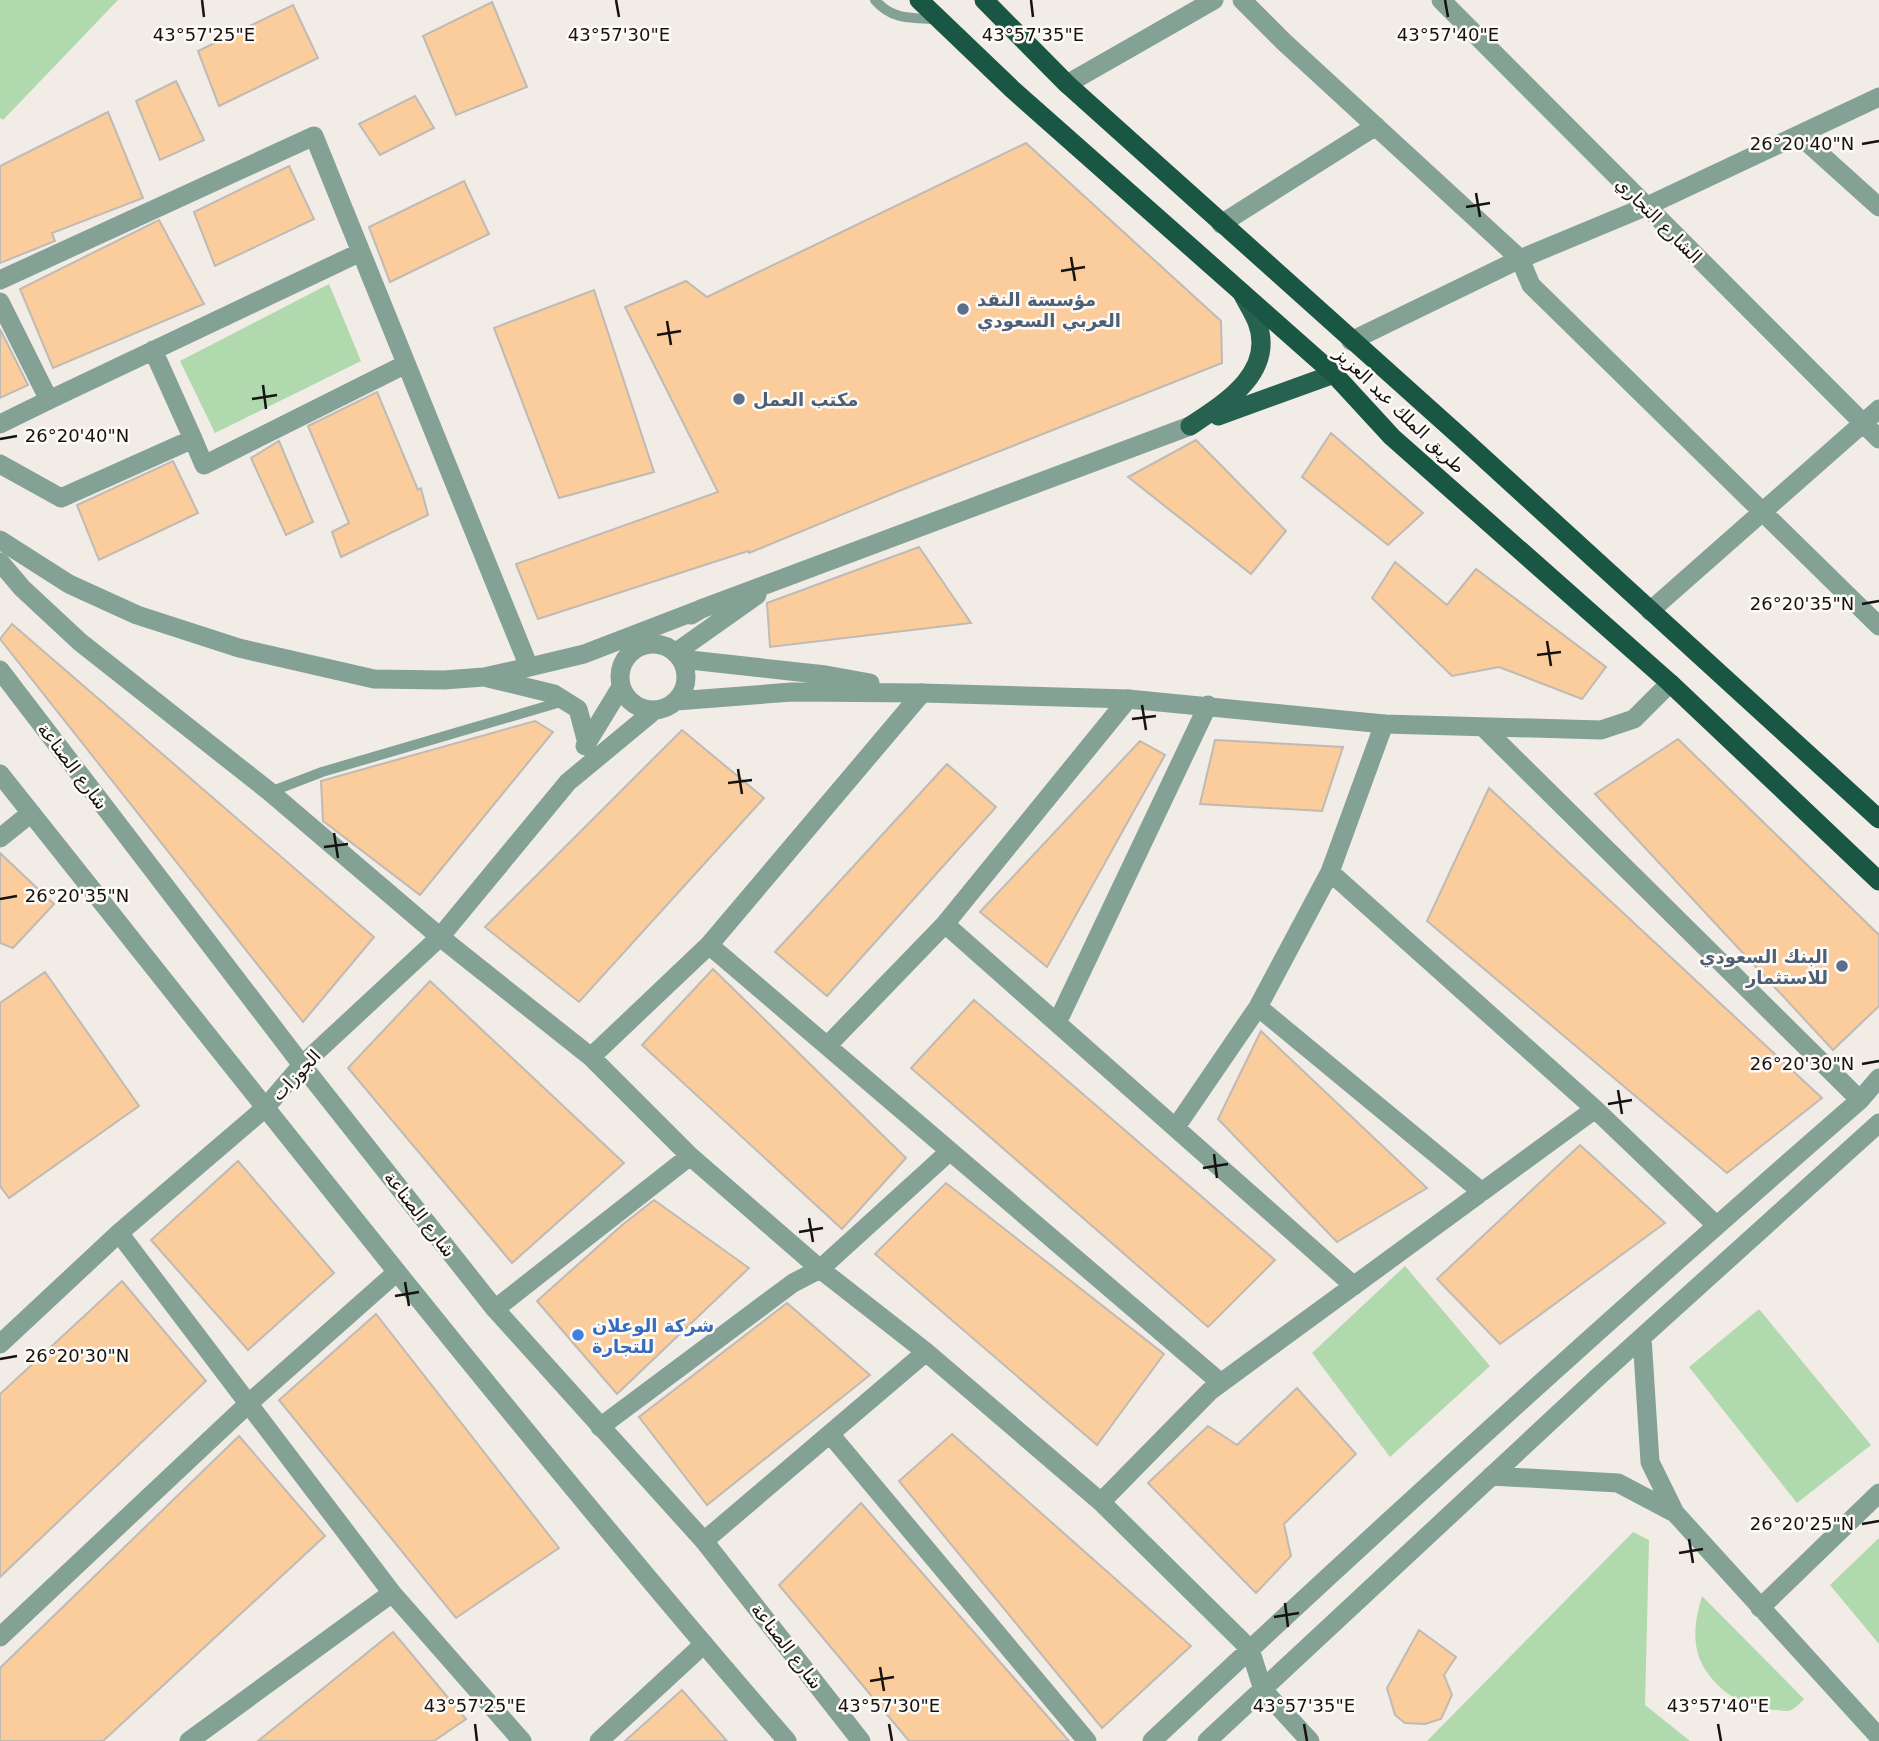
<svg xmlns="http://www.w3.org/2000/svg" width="1879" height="1741" font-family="'DejaVu Sans',Cairo,sans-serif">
	<rect width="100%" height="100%" fill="#f2ece7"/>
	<path fill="#b0d9ad" d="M0,0H118L3,120L0,118Z
		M329,284L361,361L215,433L180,361Z
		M1405,1266L1490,1366L1390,1457L1312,1353Z
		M1759,1309L1871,1445L1797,1503L1689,1367Z
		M1633,1532L1649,1540L1645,1705L1690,1741H1427Z
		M1879,1538V1644L1830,1585Z
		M1702,1596L1804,1699C1801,1702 1796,1708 1791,1710C1787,1712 1780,1710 1775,1710C1746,1710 1717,1691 1703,1666C1691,1644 1695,1619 1702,1596Z"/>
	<path fill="#fbcc9c" stroke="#c0bab5" stroke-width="2" d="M492,2L527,87L456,115L423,36Z
		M293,5L318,58L219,106L198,51Z
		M176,81L204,140L160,160L136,101Z
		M415,96L434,128L380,155L359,124Z
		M108,112L143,198L52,233L55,241L0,263V166Z
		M1026,143L1221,321L1222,363L899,491L749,553L748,551L538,619L516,564L718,492L625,307L686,281L707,297Z
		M289,166L314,219L215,266L194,212Z
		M464,181L489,234L390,282L369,227Z
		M159,220L204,304L53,368L20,289Z
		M594,290L654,472L559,498L494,328Z
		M0,329L28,385L0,398Z
		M377,392L418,490L421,488L428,515L341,557L332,532L349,523L308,426Z
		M1331,433L1423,513L1388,545L1302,477Z
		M1196,440L1286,531L1251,574L1128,477Z
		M279,441L313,522L286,535L251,458Z
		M173,461L198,513L99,560L77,505Z
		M919,547L971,623L770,647L767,603Z
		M1395,562L1447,605L1476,569L1606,667L1582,699L1499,667L1452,676L1372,598Z
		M12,624L374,937L303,1022L0,639Z
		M535,721L553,732L420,895L323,821L321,781Z
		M682,730L764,798L579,1002L485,927Z
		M1678,739L1879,935V1006L1833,1050L1595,794Z
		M1215,740L1343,747L1322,811L1200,804Z
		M1140,741L1165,755L1047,967L980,912Z
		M947,764L996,807L827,996L775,952Z
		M1489,788L1822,1098L1727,1173L1427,921Z
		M0,853L54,904L13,948L0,943Z
		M713,969L906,1158L842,1229L642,1045Z
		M45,972L139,1106L9,1198L0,1186V1003Z
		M430,981L624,1163L512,1263L348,1068Z
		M974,1000L1275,1260L1208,1327L911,1068Z
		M1261,1031L1427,1188L1337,1242L1218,1119Z
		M1580,1145L1665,1223L1500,1344L1437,1279Z
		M238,1161L334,1273L248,1350L151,1240Z
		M946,1183L1164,1354L1097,1445L875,1254Z
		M654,1200L749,1268L617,1394L537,1301L621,1226Z
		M122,1281L206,1381L0,1577V1394Z
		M787,1303L870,1375L707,1505L639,1417Z
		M376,1314L559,1548L456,1618L279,1400Z
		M1297,1388L1356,1454L1284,1524L1291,1556L1256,1593L1148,1483L1208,1426L1237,1445Z
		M952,1434L1191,1646L1102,1728L899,1481Z
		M239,1436L325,1536L103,1741H0V1668Z
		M861,1503L1069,1741H909L779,1585Z
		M1419,1630L1456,1657L1444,1675L1452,1695L1441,1719L1425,1724L1405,1723L1395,1715L1387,1688Z
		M393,1632L466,1719L434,1741H258Z
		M682,1690L727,1741H625Z"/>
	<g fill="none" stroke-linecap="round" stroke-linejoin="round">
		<path stroke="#84a196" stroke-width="10" d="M875,0C892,20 911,18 936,19
			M270,792L322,772L564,701"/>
		<path stroke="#84a196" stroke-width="19" d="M1242,0L1284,42L1520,259L1531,285L1879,626
			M1441,0L1879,439
			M1067,84L1214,0
			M1799,135L1879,207
			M1221,224L1376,126
			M0,280L314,136L529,667
			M0,302L49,400L361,252
			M0,424L49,400
			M193,439L204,465L406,364
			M0,464L61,498L193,439L153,350
			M0,562L22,588L80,642L270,792L440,937L591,1057L690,1156L820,1269L926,1352L1101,1502L1250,1649L1263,1690L1310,1741
			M1650,611L1879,409
			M1485,729L1860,1100
			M0,838L31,813
			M1330,872L1595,1109
			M945,924L1354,1286
			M709,945L1221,1383
			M1258,1007L1482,1192
			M1057,1023L1208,705
			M827,1046L945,924L1128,699
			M591,1057L709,945L922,693
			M1176,1127L1258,1007L1330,872L1384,724
			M119,1233L392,1593L522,1741
			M495,1309L690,1156
			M1642,1337L1650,1462L1675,1513L1879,1737
			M600,1427L793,1283L820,1269L950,1151
			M830,1434L1087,1741
			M1491,1476L1618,1483L1675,1513
			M1101,1502L1210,1391L1595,1109L1716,1225
			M704,1541L926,1352
			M1760,1608L1879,1493
			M0,1637L248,1404L397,1272
			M189,1741L392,1593
			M599,1741L704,1644
			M1152,1741C1384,1523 1620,1309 1860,1100L1879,1078
			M1207,1741L1599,1376L1879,1123"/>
		<path stroke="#84a196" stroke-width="19" d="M1351,341L1520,259L1645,207L1879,97
			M0,540L69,584L137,615L239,648L374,679L444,680L484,677L538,665L584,654L701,609
			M691,615L701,609L1190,426
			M620 677a33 33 0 1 1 66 0a33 33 0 1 1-66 0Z
			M675,653L757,595
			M681,659L826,675L870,683
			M0,670L302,1065L495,1309L704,1541L861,1741
			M488,678L554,694L578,709L587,743
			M676,701L792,692L922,693L1128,699L1384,724L1601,730L1634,719L1670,683
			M585,746L621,687
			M0,774C259,1099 515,1427 787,1741
			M0,1344L119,1233L265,1108L302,1065L440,937L568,782L655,710"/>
		<path stroke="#26624f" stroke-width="19" d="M1218,416L1334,374
			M1190,426C1225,403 1276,372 1257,322C1253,312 1247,303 1242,293"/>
		<path stroke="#1a5644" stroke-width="19" d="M919,0L1012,89L1334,374L1392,437L1670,683L1879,881
			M984,0L1067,84L1464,440L1879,819"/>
	</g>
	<path fill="none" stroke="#151312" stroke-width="2.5" d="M202,0L204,17M616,0L619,17M1031,0L1033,17M1445,0L1448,17M1862,144L1879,141M1476,193L1480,217M1466,207L1490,203M1071,257L1075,281M1061,271L1085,267M667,321L671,345M657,335L681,331M263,385L266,409M252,399L277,395M0,439L17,436M1862,604L1879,601M1547,641L1551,666M1537,655L1561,652M1142,705L1146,730M1132,719L1156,716M738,769L742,794M728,783L752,780M334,833L338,858M324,847L348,844M0,899L17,896M1862,1064L1879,1061M1618,1090L1622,1114M1608,1104L1632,1100M1214,1154L1217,1178M1203,1168L1228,1164M809,1218L813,1242M799,1232L823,1228M405,1282L409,1306M395,1296L419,1292M0,1359L17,1356M1862,1524L1879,1521M1689,1539L1693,1563M1679,1553L1703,1549M1285,1603L1288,1627M1274,1617L1299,1613M880,1667L884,1691M870,1681L894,1677M475,1724L477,1741M889,1724L892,1741M1304,1724L1307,1741M1718,1724L1721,1741"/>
	<g fill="#5c6f8a" stroke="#fefaf6" stroke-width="2.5">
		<circle cx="963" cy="309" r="7"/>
		<circle cx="739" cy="399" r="7"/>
		<circle cx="1842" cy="966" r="7"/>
	</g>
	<circle fill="#3f7fe0" stroke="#fefaf6" stroke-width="2.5" cx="578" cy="1335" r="7"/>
	<g text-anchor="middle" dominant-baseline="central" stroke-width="5" stroke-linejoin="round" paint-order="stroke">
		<g font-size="18" fill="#151312" stroke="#fefaf6">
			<text transform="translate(1659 220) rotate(45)">الشارع التجاري</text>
			<text transform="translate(1400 410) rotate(44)">طريق الملك عبد العزيز</text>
			<text transform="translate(73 766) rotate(53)">شارع الصناعة</text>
			<text transform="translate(296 1075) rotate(-47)">الجوزات</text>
			<text transform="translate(420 1214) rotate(52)">شارع الصناعة</text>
			<text transform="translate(787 1646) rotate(52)">شارع الصناعة</text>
		</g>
		<g font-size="18" font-weight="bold" fill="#4e5e75" stroke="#fefaf6" text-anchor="start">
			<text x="977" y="299">مؤسسة النقد<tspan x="977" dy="21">العربي السعودي</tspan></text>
			<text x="753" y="399">مكتب العمل</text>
			<text x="1828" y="956" text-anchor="end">البنك السعودي<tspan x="1828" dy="21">للاستثمار</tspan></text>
		</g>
		<g font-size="18" font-weight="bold" fill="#366cbe" stroke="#fefaf6" text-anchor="start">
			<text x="592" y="1325">شركة الوعلان<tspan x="592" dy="21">للتجارة</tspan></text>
		</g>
	</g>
	<g font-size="18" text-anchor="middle" fill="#151312" stroke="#fefaf6" stroke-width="5" stroke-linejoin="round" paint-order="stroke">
		<text x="1033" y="41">43°57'35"E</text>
		<text x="1448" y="41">43°57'40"E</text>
		<text x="204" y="41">43°57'25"E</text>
		<text x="619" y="41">43°57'30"E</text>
		<text x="1802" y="150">26°20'40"N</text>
		<text x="77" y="442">26°20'40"N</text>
		<text x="1802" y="610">26°20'35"N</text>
		<text x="77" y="902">26°20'35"N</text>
		<text x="1802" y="1070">26°20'30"N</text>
		<text x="77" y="1362">26°20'30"N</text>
		<text x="1802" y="1530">26°20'25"N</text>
		<text x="475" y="1712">43°57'25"E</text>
		<text x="889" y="1712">43°57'30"E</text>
		<text x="1304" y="1712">43°57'35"E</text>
		<text x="1718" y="1712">43°57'40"E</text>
	</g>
</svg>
